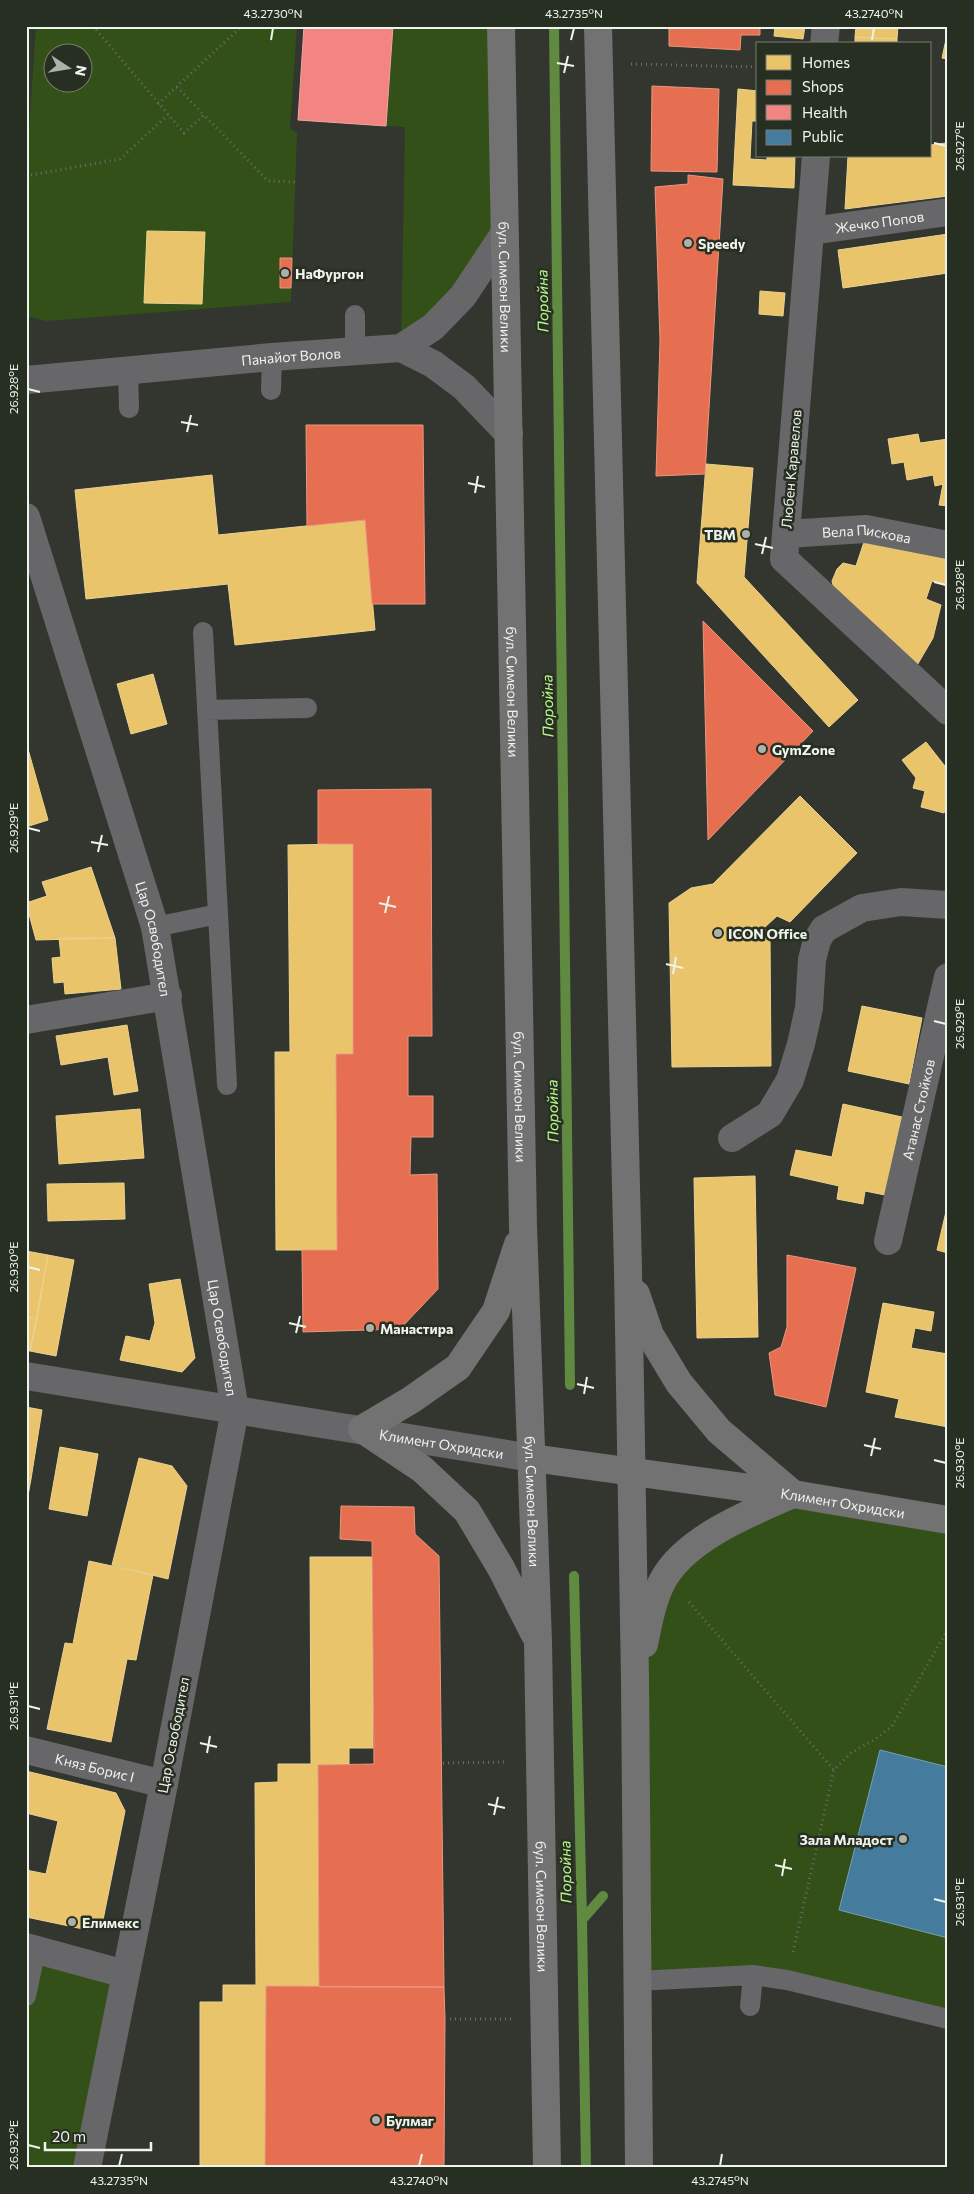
<svg xmlns="http://www.w3.org/2000/svg" width="974" height="2194" font-family="Commissioner,sans-serif">
	<rect width="100%" height="100%" fill="#32362f"/>
	<path fill="#335018" fill-rule="evenodd" d="M36,26H297L290,129L297,132L291,302L46,321L26,316V173ZM52,52H82V82H52Z
		M393,26H501L504,234L401,348L405,127L386,126Z
		M793,1494L948,1520V2019L787,1980L637,1981L635,1679L666,1575Z
		M36,1949L125,1974L87,2168H26V1996Z"/>
	<path fill="#e9c46a" stroke="#ead291" d="M775,26H805L803,39L774,36Z
		M856,26H898L897,39L855,37Z
		M948,30V59L942,58Z
		M855,37L897,39V44H855Z
		M738,89L758,91V121H752L750,159L767,160V156H795L794,188L733,185Z
		M948,140V196L845,209L848,156H930V145L946,143Z
		M147,231L205,232L202,304L144,303Z
		M948,234V273L843,288L838,250Z
		M760,291L785,293L783,316L759,314Z
		M918,434L920,443L948,439V483L935,486L933,475L907,480L904,462L892,464L888,439Z
		M706,464L753,468L744,577L858,700L829,727L697,583Z
		M212,475L218,535L365,520L375,630L235,645L228,584L86,599L75,490Z
		M943,484L948,485V506L939,505Z
		M865,539L909,545L948,559V586L932,581L926,599L941,605L933,638L916,667L834,589L832,581L837,569L843,563L856,566Z
		M153,674L167,724L131,734L117,684Z
		M26,742L48,820L26,827Z
		M926,742L948,770V798L944,813L921,807L925,791L913,788L916,778L902,760Z
		M800,796L857,853L790,922L777,916L764,928L770,938L771,1066L672,1067L669,903L691,888L713,884Z
		M353,844V1054H336L337,1250H276L275,1052H290L288,845Z
		M91,867L115,938L36,940L26,903L47,896L42,882Z
		M59,938H115L121,989L65,994L64,982L54,983L52,958L61,957Z
		M862,1006L922,1018L909,1084L848,1071Z
		M127,1025L138,1091L114,1095L108,1057L61,1065L56,1036Z
		M843,1104L902,1117L885,1195L865,1191L863,1204L837,1199L839,1186L790,1175L796,1150L832,1157Z
		M140,1109L144,1158L59,1164L56,1116Z
		M755,1176L758,1337L697,1338L694,1178Z
		M124,1183L125,1219L48,1221L47,1184Z
		M948,1203V1253L937,1250Z
		M26,1251L48,1255L37,1319L26,1317Z
		M48,1255L74,1260L56,1356L30,1351Z
		M180,1279L195,1358L182,1372L120,1360L126,1336L150,1341L155,1323L149,1284Z
		M883,1303L934,1312L931,1331L915,1328L911,1348L948,1354V1427L895,1417L899,1399L866,1392Z
		M26,1317L37,1319L30,1351L26,1350Z
		M26,1407L42,1410L31,1479H26Z
		M60,1447L98,1454L87,1516L49,1509Z
		M139,1458L172,1466L187,1486L168,1579L112,1565Z
		M26,1479H31L26,1507Z
		M310,1557H372L373,1748H349V1764L318,1765L319,1987L266,1986L265,2168H200V2002H223V1985H256L255,1783L278,1782V1764H311Z
		M89,1561L153,1575L136,1660L127,1659L111,1742L47,1729L65,1643L73,1644Z
		M26,1771L116,1793L125,1811L103,1920L88,1930L26,1917V1870L46,1874L58,1821L26,1813Z"/>
	<path fill="#e76f51" stroke="#e9977f" d="M669,26H760V35H741L740,50L669,46Z
		M652,86L719,89L717,172L651,171Z
		M688,175L723,179L705,474L656,476L660,341L655,187L688,184Z
		M280,258H292L291,288H280Z
		M306,425H423L425,604H372L365,520L307,526Z
		M703,621L813,731L708,840Z
		M431,789L432,1036H408V1096H433V1137H411L410,1175L437,1174L438,1289L400,1329L303,1332L302,1250H337L336,1054H353V844H318V790Z
		M787,1255L856,1268L826,1407L775,1395L769,1353L781,1347L787,1327Z
		M341,1506L414,1507L415,1534L439,1556L444,1987H319L318,1765L374,1764L372,1541L340,1539Z
		M266,1986L444,1987L445,2019L444,2168H265Z"/>
	<path fill="#f28482" stroke="#f1a5a2" d="M304,26H393L386,126L298,120Z"/>
	<path fill="#457b9d" stroke="#789fb4" d="M880,1750L948,1767V1938L839,1910Z"/>
	<g fill="none" stroke-linecap="round" stroke-linejoin="round">
		<path stroke="#618a41" stroke-width="10" d="M554,26L570,1385
			M574,1576L582,1920L586,2168
			M582,1920L603,1896"/>
		<path stroke="#696c6a" stroke-width="3" stroke-dasharray="1 4" stroke-linecap="butt" d="M93,26L184,133L204,115L268,181L295,182
			M631,64L758,67
			M177,87L204,115
			M158,104L241,27
			M26,176L120,159L168,115
			M689,1602L834,1770
			M443,1763L507,1762
			M793,1952L834,1770L852,1752L874,1740L892,1726L948,1629
			M445,2019H512"/>
		<path stroke="#676668" stroke-width="20" d="M355,351V315
			M128,370L129,408
			M271,390L272,357
			M207,710L307,708
			M218,914L227,1085
			M155,927L218,914L203,632
			M637,1981L753,1975L787,1980L948,2019
			M26,1996L36,1949
			M750,2006L753,1975"/>
		<g stroke="#676668" stroke-width="28">
			<path d="M824,44L826,26"/>
			<path d="M816,156L784,559L948,711"/>
			<path id="s1" d="M811,231L948,212"/>
			<path d="M401,348L433,364L464,387L509,434"/>
			<path id="s2" d="M26,380L272,357L401,348L433,327L463,296L504,234"/>
			<path id="s3" d="M26,517L155,927L235,1410L164,1784L87,2168"/>
			<path id="s4" d="M786,534L866,529L948,545"/>
			<path d="M26,1020L168,996"/>
			<path d="M732,1138L770,1114L790,1080L801,1044L809,1008L812,960L817,940L824,929L862,908L901,902L948,905"/>
			<path id="s5" d="M888,1241L948,977"/>
			<path id="s6" d="M26,1376L532,1458"/>
			<path id="s7" d="M26,1750L164,1784"/>
			<path d="M26,1947L125,1974"/>
		</g>
		<g stroke="#727273" stroke-width="28">
			<path id="s8" d="M501,26L523,1226L538,1642L547,2168"/>
			<path d="M598,26L628,1269L635,1679L639,2168"/>
			<path d="M518,1244L496,1311L458,1367L411,1400L362,1429L422,1469L467,1511L501,1568L535,1635"/>
			<path d="M636,1294L650,1335L679,1383L719,1431L793,1494C752,1512 691,1536 666,1575C653,1595 649,1621 644,1644"/>
			<path id="s9" d="M532,1458L793,1494L948,1520"/>
		</g>
	</g>
	<path fill="none" stroke="#eef3eb" stroke-width="2" d="M271,40L273,28M571,40L574,28M872,40L874,28M557,63L574,66M564,73L568,56M934,143L946,146M28,389L40,392M181,422L198,425M187,432L191,415M468,483L485,487M475,493L478,476M755,544L773,548M762,554L766,537M934,582L946,585M28,828L40,831M91,842L108,845M98,852L102,835M379,903L396,907M385,913L389,896M666,964L683,968M673,974L676,957M934,1021L946,1024M28,1267L40,1270M289,1323L306,1327M296,1333L300,1316M577,1384L594,1388M584,1394L587,1377M864,1445L881,1449M871,1456L875,1438M934,1460L946,1463M28,1706L40,1709M200,1743L217,1747M207,1753L210,1736M488,1804L505,1808M494,1815L498,1797M775,1865L792,1869M782,1876L785,1859M934,1899L946,1902M28,2145L40,2148M119,2166L122,2154M419,2166L422,2154M720,2166L722,2154"/>
	<g fill="#acb1a9" stroke="#272f22" stroke-width="2">
		<circle cx="688" cy="243" r="5"/>
		<circle cx="285" cy="273" r="5"/>
		<circle cx="746" cy="534" r="5"/>
		<circle cx="762" cy="749" r="5"/>
		<circle cx="718" cy="933" r="5"/>
		<circle cx="370" cy="1328" r="5"/>
		<circle cx="903" cy="1839" r="5"/>
		<circle cx="72" cy="1922" r="5"/>
		<circle cx="376" cy="2120" r="5"/>
	</g>
	<g text-anchor="middle" dominant-baseline="central" stroke-width="5" stroke-linejoin="round" paint-order="stroke">
		<g font-size="14" fill="#eef3eb" stroke="#272f22">
			<text stroke="none"><textPath href="#s1" startOffset="69">Жечко Попов</textPath></text>
			<text stroke="none"><textPath href="#s8" startOffset="261">бул. Симеон Велики</textPath></text>
			<text stroke="none"><textPath href="#s2" startOffset="266">Панайот Волов</textPath></text>
			<text transform="translate(791 469) rotate(-85)">Любен Каравелов</text>
			<text stroke="none"><textPath href="#s4" startOffset="81">Вела Пискова</textPath></text>
			<text stroke="none"><textPath href="#s8" startOffset="666">бул. Симеон Велики</textPath></text>
			<text stroke="none"><textPath href="#s3" startOffset="441">Цар Освободител</textPath></text>
			<text stroke="none"><textPath href="#s8" startOffset="1071">бул. Симеон Велики</textPath></text>
			<text stroke="none"><textPath href="#s5" startOffset="135">Атанас Стойков</textPath></text>
			<text stroke="none"><textPath href="#s3" startOffset="846">Цар Освободител</textPath></text>
			<text stroke="none"><textPath href="#s6" startOffset="421">Климент Охридски</textPath></text>
			<text stroke="none"><textPath href="#s8" startOffset="1476">бул. Симеон Велики</textPath></text>
			<text stroke="none"><textPath href="#s9" startOffset="314">Климент Охридски</textPath></text>
			<text transform="translate(173 1735) rotate(-79)">Цар Освободител</text>
			<text stroke="none"><textPath href="#s7" startOffset="71">Княз Борис I</textPath></text>
			<text stroke="none"><textPath href="#s8" startOffset="1881">бул. Симеон Велики</textPath></text>
		</g>
		<g font-size="14" font-weight="bold" fill="#eef3eb" stroke="#272f22" text-anchor="start">
			<text x="698" y="243">Speedy</text>
			<text x="295" y="273">НаФургон</text>
			<text x="736" y="534" text-anchor="end">ТВМ</text>
			<text x="772" y="749">GymZone</text>
			<text x="728" y="933">ICON Office</text>
			<text x="380" y="1328">Манастира</text>
			<text x="893" y="1839" text-anchor="end">Зала Младост</text>
			<text x="82" y="1922">Елимекс</text>
			<text x="386" y="2120">Булмаг</text>
		</g>
		<g font-size="15" font-style="italic" fill="#baf78c" stroke="#272f22">
			<text transform="translate(542 301) rotate(-91)">Поройна</text>
			<text transform="translate(547 706) rotate(-91)">Поройна</text>
			<text transform="translate(552 1111) rotate(-91)">Поройна</text>
			<text transform="translate(565 1872) rotate(-91)">Поройна</text>
		</g>
	</g>
	<rect width="974" height="2194" fill="none" stroke="#272f22" stroke-width="55"/>
	<rect x="756" y="42" width="175" height="115" fill="#272f22" stroke="#777d72"/>
	<rect x="766" y="55" width="25" height="15" fill="#e9c46a" stroke="#777d72"/>
	<text x="802" y="68" font-size="15" fill="#eef3eb">Homes</text>
	<rect x="766" y="80" width="25" height="15" fill="#e76f51" stroke="#777d72"/>
	<text x="802" y="92" font-size="15" fill="#eef3eb">Shops</text>
	<rect x="766" y="105" width="25" height="15" fill="#f28482" stroke="#777d72"/>
	<text x="802" y="118" font-size="15" fill="#eef3eb">Health</text>
	<rect x="766" y="130" width="25" height="15" fill="#457b9d" stroke="#777d72"/>
	<text x="802" y="142" font-size="15" fill="#eef3eb">Public</text>
	<g transform="translate(68 68) rotate(102)"><circle r="24" fill="#272f22" stroke="#777d72"/>
	<path d="M0-4L9 19L0 12L-9 19Z" fill="#acb1a9"/>
	<text y="-8" font-size="14" font-weight="bold" text-anchor="middle" fill="#eef3eb">N</text>
	</g>
	<path d="M45 2142v8h106v-8" fill="none" stroke="#eef3eb" stroke-width="2.5"/>
	<text x="52" y="2142" font-size="15" fill="#eef3eb" stroke="#272f22" stroke-width="4" paint-order="stroke">20 m</text>
	<rect x="28" y="28" width="918" height="2138" fill="none" stroke="#eef3eb" stroke-width="2"/>
	<g font-size="12" text-anchor="middle" fill="#eef3eb">
		<text x="273" y="18">43.2730°N</text>
		<text x="574" y="18">43.2735°N</text>
		<text x="874" y="18">43.2740°N</text>
		<text transform="translate(960 146) rotate(-90)" y="4">26.927°E</text>
		<text transform="translate(14 389) rotate(-90)" y="4">26.928°E</text>
		<text transform="translate(960 585) rotate(-90)" y="4">26.928°E</text>
		<text transform="translate(14 828) rotate(-90)" y="4">26.929°E</text>
		<text transform="translate(960 1024) rotate(-90)" y="4">26.929°E</text>
		<text transform="translate(14 1267) rotate(-90)" y="4">26.930°E</text>
		<text transform="translate(960 1463) rotate(-90)" y="4">26.930°E</text>
		<text transform="translate(14 1706) rotate(-90)" y="4">26.931°E</text>
		<text transform="translate(960 1902) rotate(-90)" y="4">26.931°E</text>
		<text transform="translate(14 2145) rotate(-90)" y="4">26.932°E</text>
		<text x="119" y="2185">43.2735°N</text>
		<text x="419" y="2185">43.2740°N</text>
		<text x="720" y="2185">43.2745°N</text>
	</g>
</svg>
